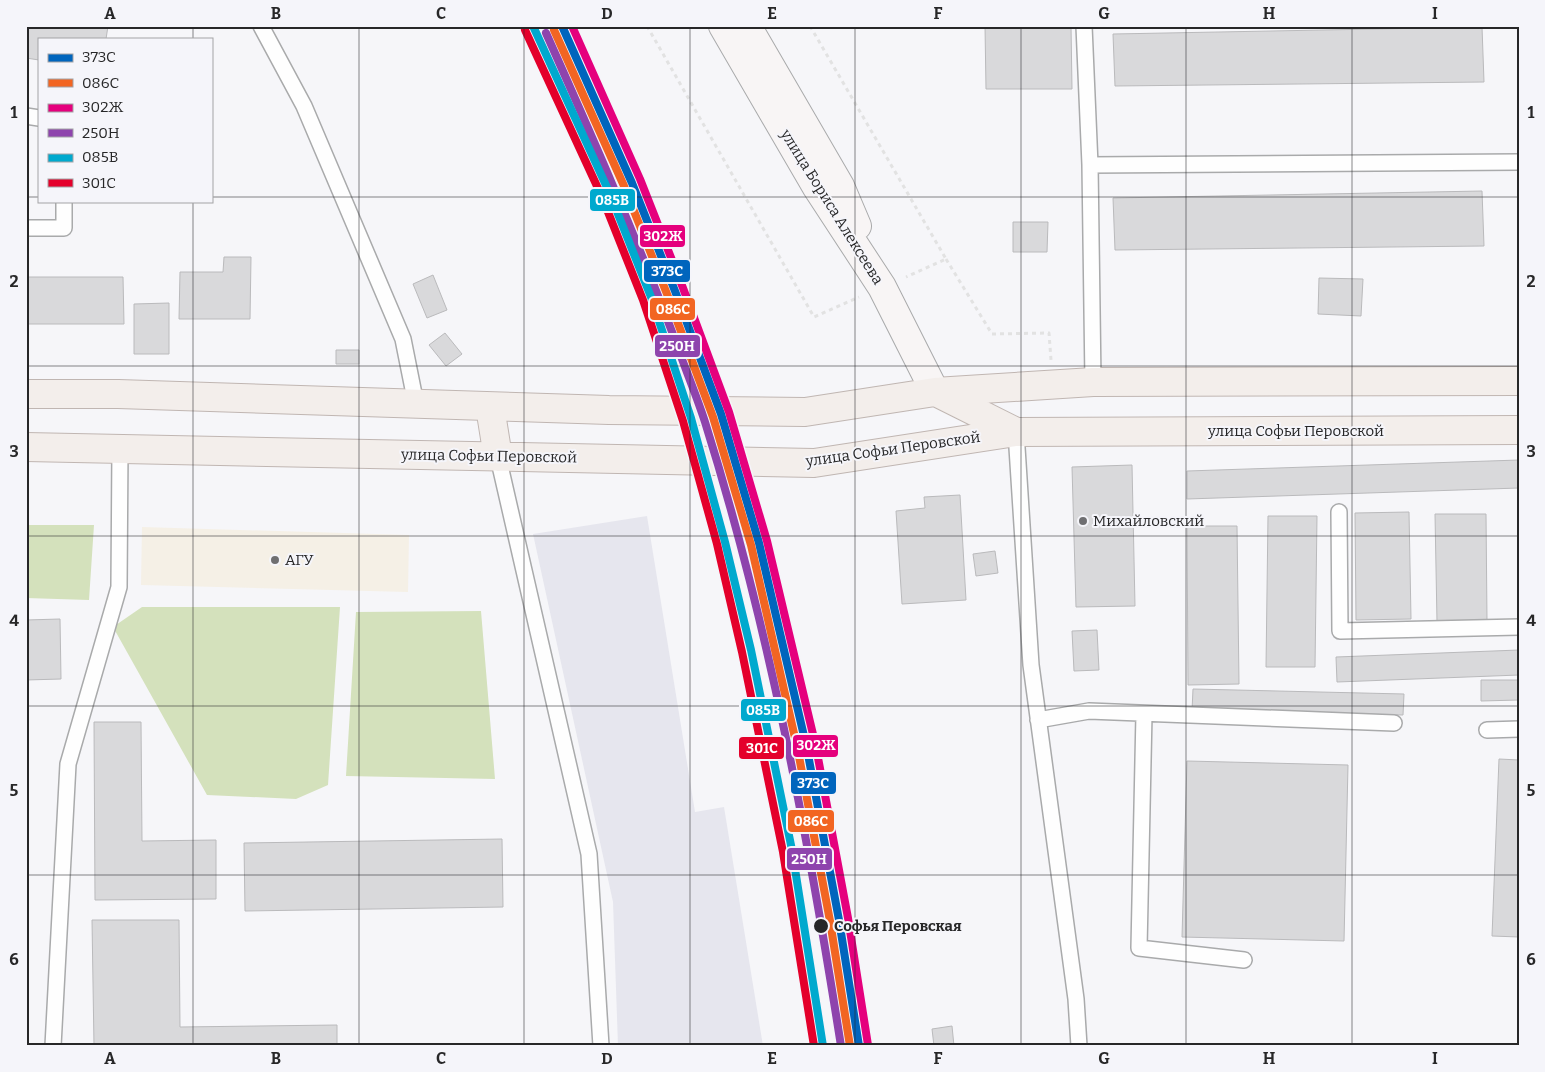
<svg xmlns="http://www.w3.org/2000/svg" width="1545" height="1072" font-family="Bitter,serif">
	<rect width="100%" height="100%" fill="#f6f6f9"/>
	<path fill="#e6e6ee" d="M647,516L695,812L724,807L763,1046H618L613,902L533,534Z"/>
	<path fill="#f5f0e6" d="M142,527L409,535L408,592L141,585Z"/>
	<path fill="#d4e1bc" d="M26,525H94L89,600L26,598Z
		M142,607H340L328,785L296,799L207,795L113,627Z
		M481,611L495,779L346,776L356,612Z"/>
	<path fill="#d9d9db" stroke="#bababc" d="M26,26H108L106,39H39V60L26,58Z
		M985,26H1071L1072,89H986Z
		M1482,27L1484,82L1115,86L1113,34Z
		M1482,191L1484,246L1115,250L1113,198Z
		M1013,222H1048L1047,252H1013Z
		M224,257H251L250,319H179L180,272H223Z
		M433,275L447,310L427,318L413,284Z
		M26,277H123L124,324H26Z
		M1319,278L1363,279L1361,316L1318,314Z
		M169,303V354H134V304Z
		M445,333L462,354L446,366L429,345Z
		M336,350H359V364H336Z
		M1519,460V488L1187,499V471Z
		M1132,465L1135,606L1076,607L1072,467Z
		M960,495L966,600L902,604L896,511L925,508L924,497Z
		M1409,512L1411,619L1356,620L1355,513Z
		M1435,514H1486L1487,621L1437,622Z
		M1268,516H1317L1315,667H1266Z
		M1187,526H1237L1239,684L1188,685Z
		M995,551L998,573L976,576L973,554Z
		M60,619L61,679L26,680V620Z
		M1097,630L1099,670L1074,671L1072,631Z
		M1519,650V675L1337,682L1336,657Z
		M1481,680H1519V700L1481,701Z
		M1193,689L1404,694L1403,715L1192,711Z
		M94,722H141L142,841L216,840V899L95,900Z
		M1499,759L1519,760V937L1492,936Z
		M1187,761L1348,765L1344,941L1182,937Z
		M502,839L503,907L245,911L244,843Z
		M92,920H179L180,1027L337,1025V1046H94Z
		M952,1026L954,1046H934L932,1029Z"/>
	<g fill="none" stroke-linecap="round" stroke-linejoin="round">
		<g stroke="#a9aaab" stroke-width="18">
			<path id="lane" d="M261,26L304,106L403,339L416,404
				M1084,26L1090,165L1093,382
				M26,116L39,118
				M1090,165L1519,162
				M26,228H64V201
				M1016,432L1031,665L1076,999L1079,1046
				M498,457L589,854L601,1046
				M1339,512L1340,631L1519,627
				M1144,714L1139,948L1244,960
				M1038,720L1089,711L1394,723
				M1487,730L1519,729
				M53,1046L68,764L119,587L120,448"/>
		</g>
		<g stroke="#a9aaab" stroke-width="30">
			<path id="secondary" d="M723,26L816,186L882,287L935,392
				M747,26L840,186L857,226"/>
		</g>
		<g stroke="#c0b6b2" stroke-width="30">
			<path id="primary" d="M936,392L1016,432
				M26,394H118L609,410L805,412L935,392L1093,382L1519,381
				M490,407L498,457
				M26,447L814,463L1016,432L1519,430"/>
		</g>
		<path stroke="#e2e2e2" stroke-width="3" stroke-dasharray="4 4" stroke-linecap="butt" d="M647,26L814,317L859,297
			M810,26L946,259L906,277
			M946,259L992,334L1049,333L1051,360"/>
		<use href="#lane" stroke="#fefefe" stroke-width="15"/>
		<use href="#secondary" stroke="#f8f5f5" stroke-width="28"/>
		<use href="#primary" stroke="#f3eeeb" stroke-width="28"/>
		<g stroke="#f5f5fa" stroke-width="11">
			<path id="rail-1" d="M562,26L632,183L675,291L721,414L759,543L807,749L839,920L859,1046"/>
		</g>
		<g stroke="#f5f5fa" stroke-width="11">
			<path id="rail-2" d="M554,30L624,186L667,294L713,417L751,545L798,751L830,921L850,1046"/>
		</g>
		<g stroke="#f5f5fa" stroke-width="11">
			<path id="rail-3" d="M572,26L640,179L683,288L729,412L767,541L816,747L848,918L868,1045"/>
		</g>
		<g stroke="#f5f5fa" stroke-width="11">
			<path id="rail-4" d="M546,33C591,134 635,234 674,337C684,366 696,394 705,422C769,626 808,836 841,1046"/>
		</g>
		<g stroke="#f5f5fa" stroke-width="11">
			<path id="rail-5" d="M533,26L610,194L651,297L691,418L725,542L751,650L792,850L823,1046"/>
		</g>
		<g stroke="#f5f5fa" stroke-width="11">
			<path id="rail-6" d="M525,30L602,197L643,300L683,421L717,544L742,652L783,852L814,1046"/>
		</g>
		<use href="#rail-1" stroke="#0065bd" stroke-width="8"/>
		<use href="#rail-2" stroke="#f26522" stroke-width="8"/>
		<use href="#rail-3" stroke="#e5007d" stroke-width="8"/>
		<use href="#rail-4" stroke="#8e44ad" stroke-width="8"/>
		<use href="#rail-5" stroke="#00a9ce" stroke-width="8"/>
		<use href="#rail-6" stroke="#e4002b" stroke-width="8"/>
	</g>
	<path fill="none" stroke="#272728" stroke-width="1" stroke-opacity="0.55" d="M193,26V39M359,26V1046M524,26V1046M690,26V1046M855,26V1046M1021,26V1046M1186,26V1046M1352,26V1046M26,197H39M211,197H1519M193,201V1046M26,366H1519M26,536H1519M26,706H1519M26,875H1519"/>
	<g fill="#6f6f71" stroke="#f5f5fa" stroke-width="2">
		<circle cx="1083" cy="521" r="5"/>
		<circle cx="275" cy="560" r="5"/>
	</g>
	<circle fill="#272728" stroke="#f5f5fa" stroke-width="2" cx="821" cy="926" r="8"/>
	<g text-anchor="middle" dominant-baseline="central" stroke-width="4" stroke-linejoin="round" paint-order="stroke">
		<g font-size="15" fill="#272728" stroke="#f5f5fa">
			<text transform="translate(832 207) rotate(58)">улица Бориса Алексеева</text>
			<text x="1296" y="431">улица Софьи Перовской</text>
			<text transform="translate(893 449) rotate(-8)">улица Софьи Перовской</text>
			<text transform="translate(489 456) rotate(1)">улица Софьи Перовской</text>
		</g>
		<g font-size="15" fill="#272728" stroke="#f5f5fa" text-anchor="start">
			<text x="1093" y="521">Михайловский</text>
			<text x="285" y="560">АГУ</text>
		</g>
		<g font-size="15" font-weight="bold" fill="#272728" stroke="#f5f5fa" text-anchor="start">
			<text x="834" y="926">Софья Перовская</text>
		</g>
	</g>
	<g stroke="#f5f5fa" stroke-width="2">
		<rect x="589" y="188" width="47" height="24" rx="5" fill="#00a9ce"/>
		<rect x="639" y="224" width="47" height="24" rx="5" fill="#e5007d"/>
		<rect x="643" y="259" width="48" height="24" rx="5" fill="#0065bd"/>
		<rect x="649" y="297" width="47" height="24" rx="5" fill="#f26522"/>
		<rect x="654" y="334" width="47" height="24" rx="5" fill="#8e44ad"/>
		<rect x="740" y="698" width="47" height="24" rx="5" fill="#00a9ce"/>
		<rect x="792" y="734" width="47" height="24" rx="5" fill="#e5007d"/>
		<rect x="738" y="736" width="47" height="24" rx="5" fill="#e4002b"/>
		<rect x="790" y="771" width="47" height="24" rx="5" fill="#0065bd"/>
		<rect x="787" y="809" width="48" height="24" rx="5" fill="#f26522"/>
		<rect x="786" y="847" width="47" height="24" rx="5" fill="#8e44ad"/>
	</g>
	<g font-size="14" text-anchor="middle" font-weight="bold" fill="#fff">
		<text x="612" y="205">085В</text>
		<text x="663" y="241">302Ж</text>
		<text x="667" y="276">373C</text>
		<text x="673" y="314">086С</text>
		<text x="677" y="351">250Н</text>
		<text x="763" y="715">085В</text>
		<text x="816" y="750">302Ж</text>
		<text x="762" y="753">301С</text>
		<text x="813" y="788">373C</text>
		<text x="811" y="826">086С</text>
		<text x="809" y="864">250Н</text>
	</g>
	<rect width="1545" height="1072" fill="none" stroke="#f5f5fa" stroke-width="55"/>
	<rect x="38" y="38" width="175" height="165" fill="#f5f5fa" stroke="#a3a3a6"/>
	<rect x="48" y="54" width="25" height="8" fill="#0065bd" stroke="#a3a3a6"/>
	<text x="82" y="62" font-size="15" fill="#272728">373C</text>
	<rect x="48" y="79" width="25" height="8" fill="#f26522" stroke="#a3a3a6"/>
	<text x="82" y="88" font-size="15" fill="#272728">086С</text>
	<rect x="48" y="104" width="25" height="8" fill="#e5007d" stroke="#a3a3a6"/>
	<text x="82" y="112" font-size="15" fill="#272728">302Ж</text>
	<rect x="48" y="129" width="25" height="8" fill="#8e44ad" stroke="#a3a3a6"/>
	<text x="82" y="138" font-size="15" fill="#272728">250Н</text>
	<rect x="48" y="154" width="25" height="8" fill="#00a9ce" stroke="#a3a3a6"/>
	<text x="82" y="162" font-size="15" fill="#272728">085В</text>
	<rect x="48" y="179" width="25" height="8" fill="#e4002b" stroke="#a3a3a6"/>
	<text x="82" y="188" font-size="15" fill="#272728">301С</text>
	<rect x="28" y="28" width="1490" height="1016" fill="none" stroke="#272728" stroke-width="2"/>
	<g font-size="16" text-anchor="middle" font-weight="bold" fill="#272728">
		<text x="110" y="19">A</text>
		<text x="276" y="19">B</text>
		<text x="441" y="19">C</text>
		<text x="607" y="19">D</text>
		<text x="772" y="19">E</text>
		<text x="938" y="19">F</text>
		<text x="1104" y="19">G</text>
		<text x="1269" y="19">H</text>
		<text x="1435" y="19">I</text>
		<text x="14" y="118">1</text>
		<text x="1531" y="118">1</text>
		<text x="14" y="287">2</text>
		<text x="1531" y="287">2</text>
		<text x="14" y="457">3</text>
		<text x="1531" y="457">3</text>
		<text x="14" y="626">4</text>
		<text x="1531" y="626">4</text>
		<text x="14" y="796">5</text>
		<text x="1531" y="796">5</text>
		<text x="14" y="965">6</text>
		<text x="1531" y="965">6</text>
		<text x="110" y="1064">A</text>
		<text x="276" y="1064">B</text>
		<text x="441" y="1064">C</text>
		<text x="607" y="1064">D</text>
		<text x="772" y="1064">E</text>
		<text x="938" y="1064">F</text>
		<text x="1104" y="1064">G</text>
		<text x="1269" y="1064">H</text>
		<text x="1435" y="1064">I</text>
	</g>
</svg>
